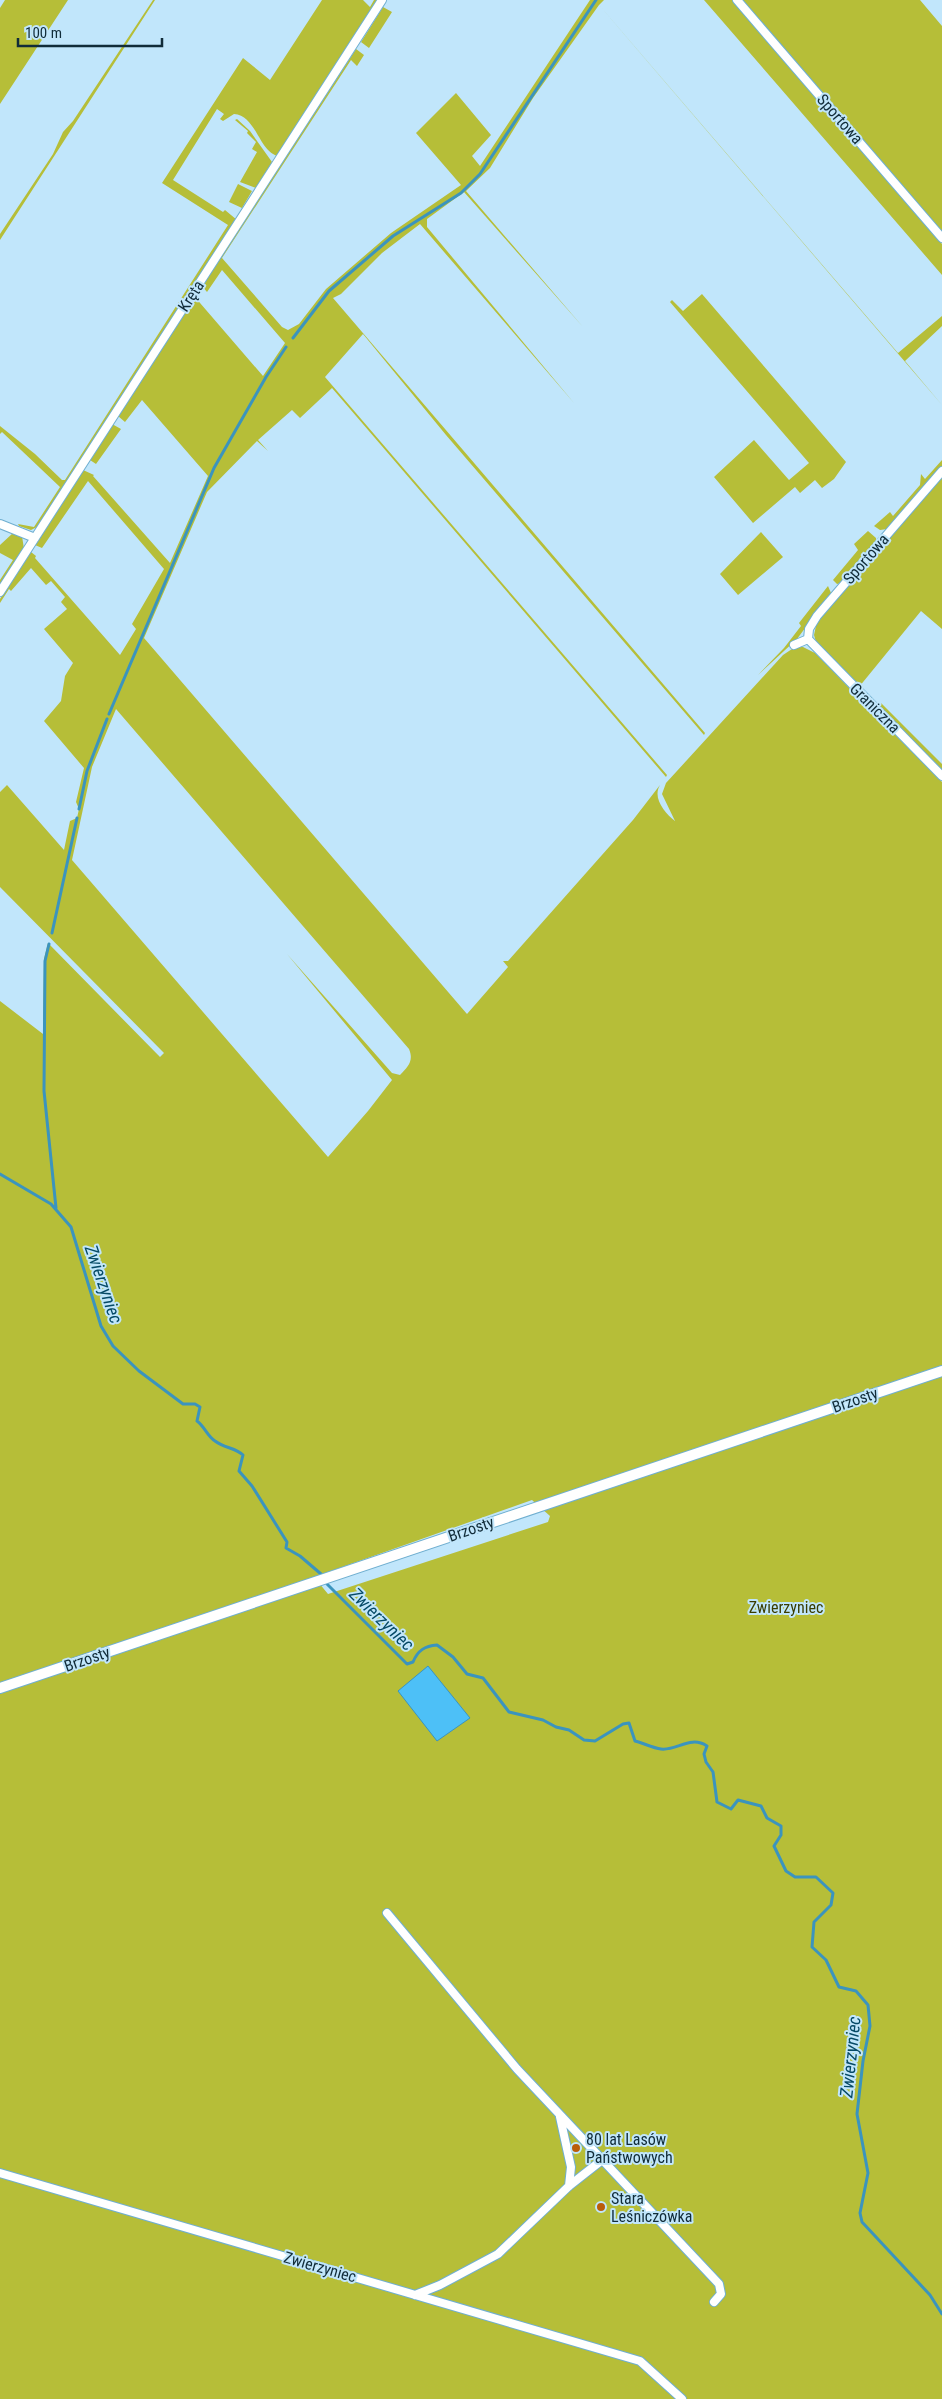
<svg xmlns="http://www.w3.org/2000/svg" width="942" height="2399" font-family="'Roboto Condensed',sans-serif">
	<rect width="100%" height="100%" fill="#c1e6fb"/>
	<path fill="#b6be38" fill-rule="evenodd" d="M5,0H68L0,104V8Z
		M153,0H155L0,240V234L53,154L63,132L73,121Z
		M322,0H363L370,7L374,0H379L278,156C259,152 256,115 234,114L223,121L220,119L224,114L217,109L173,180L223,212L225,210L237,220L39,526L31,530L19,526L18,524L34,527L60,487L2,432L0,434V426L35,454L62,480H65L228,225L162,183L243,58L270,80Z
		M590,0H604L599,5L898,353L942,316V326L905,361L942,405L599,5L533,98L490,168L466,191L583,327L464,192L427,219V227L574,403L420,224L382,253L341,294L333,298L705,733L704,735L446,435L363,334L325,377L667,775L666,777L332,388L300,418L292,410L258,440L268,451L257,441L207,492L144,638L467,1014L508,967L503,961H508L633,820L660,785C652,798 665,813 675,821L662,794L666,783L783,655L795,647H803L815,653L942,782V2399H0V1001L43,1034L44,959L48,943L160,1057L164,1053L0,887V792L7,785L64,850L70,821L77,818L79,809L76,802L84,768L44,721L61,701L65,676L73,663L44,629L67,609L61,602L65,597L51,581L46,585L31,568L11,591L9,589L0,603V599L31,552L36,556L35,558L120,655L136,629L132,624L164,569L88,481L42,548L35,545L83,470L94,475L93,476L170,563L208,476L142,400L125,422L118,416L194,296L263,376L285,343L222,270L207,292L202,286L356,49L364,55L357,66L351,60L222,258L282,327L288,330L299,324L326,289L391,233L461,185L416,133L456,93L491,135L472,156L480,166ZM116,709L409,1049C414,1061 408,1067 400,1075L392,1073L287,954L392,1080L368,1111L328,1157L72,860L92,767ZM532,1500L550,1516L548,1522L328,1594L314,1577Z
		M704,0H733L942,244V275Z
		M742,0H920L942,26V232Z
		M383,7L392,12L369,48L361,42Z
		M237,119L250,131L272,162L256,188L240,182L257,152L252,149L256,142L247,133L248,131L235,120Z
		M238,184L252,191L242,208L229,202Z
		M702,294L846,462L834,479L822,488L815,480L800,493L795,487L753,523L714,477L754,440L789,480L809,463L670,302L672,300L683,311Z
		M112,424L121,429L96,464L90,460Z
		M942,460V466L887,529L880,530L874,526L890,512L893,516L920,485L921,474L925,479Z
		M942,477V629L921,611L859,687L816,642L814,635L817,621Z
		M868,531L876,538V542L841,583L837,584L833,580L858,550L854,544Z
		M761,532L783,557L738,595L720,574Z
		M13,533L22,536L24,549L0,586V580L13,560L0,553V545Z
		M828,586L831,593L797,639L758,675L784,648L801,626L799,623Z
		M881,703L942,764V771L879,707Z"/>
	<path fill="#4dc0f7" stroke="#3b94be" d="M428,1666L470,1718L437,1741L398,1691Z"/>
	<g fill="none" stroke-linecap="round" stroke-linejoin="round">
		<path stroke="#3b94be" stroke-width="3" d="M293,338L329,291L393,236L461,193L480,174L596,0
			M109,714L214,468L266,377L286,347
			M79,809L87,771L107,719
			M52,933L77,818
			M49,944L45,961L44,1091L56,1208
			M0,1174L51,1204L71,1227L101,1326L113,1346L139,1371L183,1404H195L200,1407L197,1421C205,1427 207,1436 215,1441C224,1448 236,1448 243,1455L239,1471L252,1486L287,1542L286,1548L300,1556L321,1574
			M327,1584L407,1664L413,1662C418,1650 425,1646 437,1645L453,1657L467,1674L483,1678L509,1712L543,1720L556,1727L569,1730L584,1740L595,1741L623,1724L629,1723L635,1741C643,1743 653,1748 661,1749C677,1751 690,1735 707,1746L704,1754L706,1762L713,1772L717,1802L731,1809L738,1800L761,1806L767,1818L781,1826V1835L774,1846L786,1871L795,1877H816L833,1893L831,1905L814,1922L812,1947L826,1960L839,1987L856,1991L868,2005L870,2026L863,2061L857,2114L868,2173L860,2213L862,2222L930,2295L942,2314"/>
		<g stroke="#70afd0" stroke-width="10">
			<path id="minor" d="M737,0L942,238
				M0,524L35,538
				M0,592L382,0
				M808,639L942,776
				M794,645L808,639L809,629L817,616L942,471
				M387,1913L517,2069L719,2284L721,2294L714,2302
				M560,2117L571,2167L569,2186
				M0,2173L640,2361L682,2399
				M415,2295L440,2285L498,2254L569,2186L602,2160"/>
		</g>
		<g stroke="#70afd0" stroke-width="12">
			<path id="tertiary" d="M0,1688L942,1371"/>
		</g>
		<use href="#minor" stroke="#fff" stroke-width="8"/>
		<use href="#tertiary" stroke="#fff" stroke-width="10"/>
	</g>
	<g fill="#ba5d0a" stroke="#c1e6fb" stroke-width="2">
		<circle cx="576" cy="2148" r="5"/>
		<circle cx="601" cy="2207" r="5"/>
	</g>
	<g text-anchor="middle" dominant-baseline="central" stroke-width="4" stroke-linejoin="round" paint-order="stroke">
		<g font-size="16" fill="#112c39" stroke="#c1e6fb">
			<text transform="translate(840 119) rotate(49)">Sportowa</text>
			<text transform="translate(191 296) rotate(-57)">Kręta</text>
			<text transform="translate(866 559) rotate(-49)">Sportowa</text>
			<text transform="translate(875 708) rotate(45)">Graniczna</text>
			<text transform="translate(855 1400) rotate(-19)">Brzosty</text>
			<text transform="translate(471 1529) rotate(-19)">Brzosty</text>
			<text transform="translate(87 1659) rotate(-19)">Brzosty</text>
			<text transform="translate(320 2267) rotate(16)">Zwierzyniec</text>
		</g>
		<g font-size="16" fill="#393c00" stroke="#c1e6fb">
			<text x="786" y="1607">Zwierzyniec</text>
		</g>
		<g font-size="16" fill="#112c39" stroke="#c1e6fb" text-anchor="start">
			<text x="586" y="2139">80 lat Lasów<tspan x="586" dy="18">Państwowych</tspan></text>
			<text x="611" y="2198">Stara<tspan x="611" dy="18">Leśniczówka</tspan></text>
		</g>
		<g font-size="18" font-style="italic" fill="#064a66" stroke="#c1e6fb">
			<text transform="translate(104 1284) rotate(71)">Zwierzyniec</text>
			<text transform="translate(382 1619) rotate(44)">Zwierzyniec</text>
			<text transform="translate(850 2057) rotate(-84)">Zwierzyniec</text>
		</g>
	</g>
	<path d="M18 38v8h144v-8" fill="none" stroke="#112c39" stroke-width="2.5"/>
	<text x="25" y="38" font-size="15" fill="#112c39" stroke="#c1e6fb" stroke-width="4" paint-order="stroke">100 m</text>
</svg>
